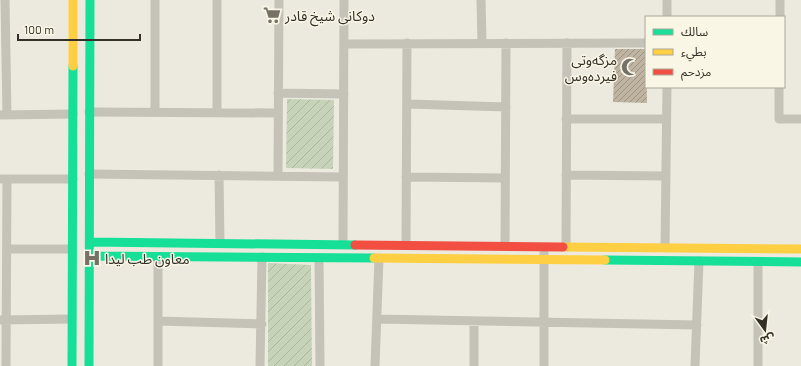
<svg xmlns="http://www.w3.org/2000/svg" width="801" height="366" font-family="Barlow,'Noto Sans Arabic',sans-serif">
	<defs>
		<pattern id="garden-furrows" width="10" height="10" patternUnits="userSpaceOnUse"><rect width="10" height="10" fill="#c6d3b9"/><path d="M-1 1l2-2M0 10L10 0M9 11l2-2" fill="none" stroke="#abb59f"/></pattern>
		<pattern id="building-hatch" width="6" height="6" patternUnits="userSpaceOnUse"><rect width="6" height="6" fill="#bfb4a1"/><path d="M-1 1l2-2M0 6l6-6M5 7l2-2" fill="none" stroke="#9c9383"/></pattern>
	</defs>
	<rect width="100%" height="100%" fill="#eceadf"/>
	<path fill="url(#garden-furrows)" d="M287,99L334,100L333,169L286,168Z
		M268,263L311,265L312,366H268Z"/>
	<path fill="url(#building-hatch)" d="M615,49H646L647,103L613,102Z"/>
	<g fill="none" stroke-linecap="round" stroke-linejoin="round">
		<path stroke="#c5c2b8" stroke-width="9" d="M5,0L7,115
			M481,0L482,43
			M667,0V17
			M780,17V0
			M344,44L646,43
			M779,87V119H801
			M278,93L344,94
			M408,104L506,107
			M89,112L278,113
			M155,112V0
			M217,113V0
			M0,115L73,114
			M566,119H666
			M89,174L343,177
			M219,175L220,243
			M566,175L666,176
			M278,176L279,0
			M406,177L505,178
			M0,179H73
			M343,244L344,0
			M406,245L407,43
			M505,246L506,43
			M566,246L567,43
			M665,247L667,87
			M7,249H72
			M544,253V366
			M319,258L320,366
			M377,319L697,325
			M0,320L72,319
			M158,321L262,324
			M6,366L7,179
			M158,366V257
			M260,366L262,257
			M375,366L379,258
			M474,366V321
			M695,366L699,261
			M758,366V262"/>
		<path stroke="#16e098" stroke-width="9" d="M90,242L355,245
			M89,256L374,258
			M605,260L801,262
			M72,366L73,66
			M89,366L90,0"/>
		<path stroke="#ffcf43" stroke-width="9" d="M73,66V0
			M563,247L801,249
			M374,258L605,260"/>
		<path stroke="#f24e42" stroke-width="9" d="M355,245L563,247"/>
	</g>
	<defs>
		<g id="supermarket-bare" transform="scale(1.38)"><path d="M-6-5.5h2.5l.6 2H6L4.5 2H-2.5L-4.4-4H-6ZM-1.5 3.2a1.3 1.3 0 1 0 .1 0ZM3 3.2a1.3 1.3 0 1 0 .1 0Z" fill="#757167" stroke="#f9f6e6" stroke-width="2.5" paint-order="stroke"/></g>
		<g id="mosque-bare" transform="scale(1.38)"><path d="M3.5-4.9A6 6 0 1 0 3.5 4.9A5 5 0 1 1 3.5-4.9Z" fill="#757167" stroke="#f9f6e6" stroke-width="2.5" paint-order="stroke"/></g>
		<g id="hospital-bare" transform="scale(1.38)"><path d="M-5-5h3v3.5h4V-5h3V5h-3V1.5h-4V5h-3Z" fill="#757167" stroke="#f9f6e6" stroke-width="2.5" paint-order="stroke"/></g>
	</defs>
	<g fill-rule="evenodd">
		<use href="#supermarket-bare" x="272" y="15"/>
		<use href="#mosque-bare" x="630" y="67"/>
		<use href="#hospital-bare" x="92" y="258"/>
	</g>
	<g text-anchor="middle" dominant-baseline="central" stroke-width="3" stroke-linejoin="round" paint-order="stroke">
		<g font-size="14" fill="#353027" stroke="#f9f6e6" text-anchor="start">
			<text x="285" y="15">دوکانی شیخ قادر</text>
			<text x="617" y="59" text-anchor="end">مزگە‌وتی<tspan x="617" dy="16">فیردە‌وس</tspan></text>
			<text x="105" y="258">معاون طب لیدا</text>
		</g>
	</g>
	<rect x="645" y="16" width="140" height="72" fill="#f9f6e6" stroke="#aba79a"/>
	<rect x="653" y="29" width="20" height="6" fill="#16e098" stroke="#aba79a"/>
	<text x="681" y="36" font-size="12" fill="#353027">سالك</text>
	<rect x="653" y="49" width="20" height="6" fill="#ffcf43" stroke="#aba79a"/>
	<text x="681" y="56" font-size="12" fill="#353027">بطيء</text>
	<rect x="653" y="69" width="20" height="6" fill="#f24e42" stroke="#aba79a"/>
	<text x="681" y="76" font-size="12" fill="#353027">مزدحم</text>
	<g transform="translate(765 330) rotate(165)" stroke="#f9f6e6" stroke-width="3" paint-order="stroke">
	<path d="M0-3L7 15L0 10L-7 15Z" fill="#353027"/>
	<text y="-6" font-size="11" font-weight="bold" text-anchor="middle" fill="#353027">ش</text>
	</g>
	<path d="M18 34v6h122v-6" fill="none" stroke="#353027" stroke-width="2"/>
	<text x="24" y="34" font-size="12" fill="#353027" stroke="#f9f6e6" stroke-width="3" paint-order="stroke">100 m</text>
</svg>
